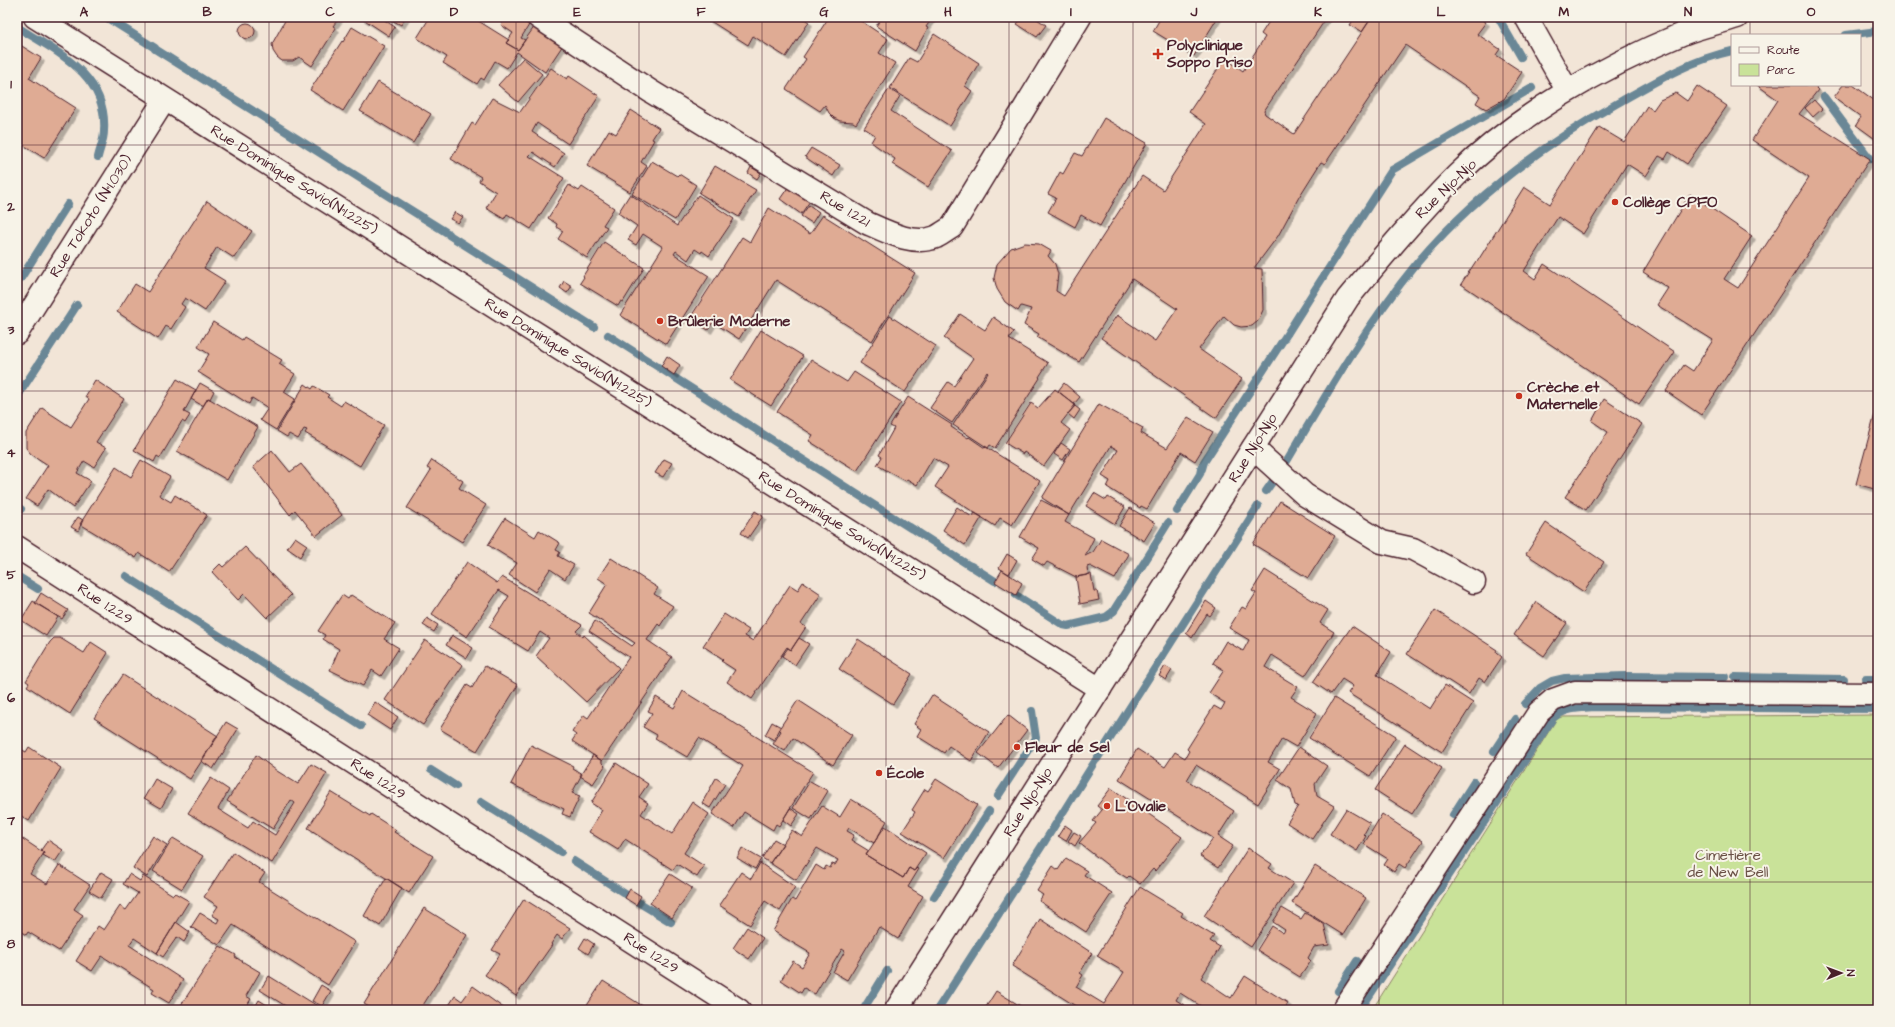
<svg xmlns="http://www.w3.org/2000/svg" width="1895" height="1027" font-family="'Architects Daughter',sans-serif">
	<defs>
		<filter id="shadow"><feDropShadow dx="3.5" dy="3.5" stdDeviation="0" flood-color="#0004"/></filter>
	</defs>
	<rect width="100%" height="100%" fill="#f2e5d7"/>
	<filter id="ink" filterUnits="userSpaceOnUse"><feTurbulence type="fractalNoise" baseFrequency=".025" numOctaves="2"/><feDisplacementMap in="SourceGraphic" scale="8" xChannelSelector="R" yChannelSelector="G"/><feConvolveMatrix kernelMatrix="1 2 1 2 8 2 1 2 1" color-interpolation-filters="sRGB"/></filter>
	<g filter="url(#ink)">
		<path fill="#c9e299" stroke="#8a8062" d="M1878,715V1010H1372L1558,717Z"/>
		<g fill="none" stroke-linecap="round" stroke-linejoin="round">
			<path stroke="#6a8796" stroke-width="8" d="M106,17L155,48
				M1498,17L1521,57
				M17,27C57,52 108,75 104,131C104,140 100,148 98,157
				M1846,35L1878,31
				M155,49L401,204
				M1824,97L1870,159
				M401,204L449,234
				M449,235L594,327
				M21,278L68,204
				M1316,288L1392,170L1532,88
				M1287,334L1316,288
				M608,335L910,528
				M17,397L77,305
				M1287,461C1327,393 1367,324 1417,263C1473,197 1541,146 1616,104C1653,83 1690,60 1732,51
				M1202,469L1204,462L1287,334
				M1266,491L1273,481
				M17,507L21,509
				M1177,511L1200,474L1201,469
				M910,527L970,566
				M1153,547L1168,523
				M971,566L995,581
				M17,576L38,589
				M126,576L361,726
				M1016,595L1063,625L1068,626L1106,617L1114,611
				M1114,610L1154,547
				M1735,677L1844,679
				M1866,679H1878
				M1525,704L1540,688L1552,681L1565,678L1625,676L1725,677
				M1494,751L1515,719
				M1097,759L1258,506
				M431,770L456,786
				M998,796L1036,738L1032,711
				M481,802L561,852
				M1453,815L1474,782
				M1045,841L1097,758
				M574,861L627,895
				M1016,886L1045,841
				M934,897L989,811
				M638,902L671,922
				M1338,991L1357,961
				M863,1010L887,971
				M937,1010L1016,887
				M1360,1010L1553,718C1566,708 1579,708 1595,707L1878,709"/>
		</g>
		<path fill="#dfab94" stroke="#4a1f2b" filter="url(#shadow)" d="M287,17H340L333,26L336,28L312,66L299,57L293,61H282L277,57L273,51L272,44Z
			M360,17H380L395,27L389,36Z
			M386,17H406L401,25Z
			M430,17H472L509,40L506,43L518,50L537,23L565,42L545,72L517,52L507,68L495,61L484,80L481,78L477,84L443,63L447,57L417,38Z
			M506,17H517L529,25L521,38L525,40L518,50L506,43L513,33L501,25Z
			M704,17H801L809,22L786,57L753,36L748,45Z
			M829,17H855L888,39L879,53L895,63L856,124L853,122L840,121L834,118L829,113L825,105L820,111L786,89L806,59L803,57Z
			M882,17H933L926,27L928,28L915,51L876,26Z
			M1022,17H1034L1046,25L1037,37L1017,24Z
			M1161,17H1218L1194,56L1153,31Z
			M1272,17H1327L1264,111L1265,114L1294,134L1372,17H1478L1486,22L1477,34L1500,49L1496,55L1522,72L1504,99L1486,109L1476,103L1480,96L1405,45L1325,164L1321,162L1299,197L1278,236L1254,268L1262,269L1263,310L1258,321L1252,326L1241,327L1234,325L1224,316L1199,349L1242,379L1216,418L1101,338L1117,315L1155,341L1177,309L1132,279L1079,362L1037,337L1039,334L1024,325L1031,309L1021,306L1018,311L1005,302L997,289L994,278L997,264L1011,248L1025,243L1039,244L1051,251L1048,256L1055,264L1058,274L1056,291L1064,296L1142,176L1163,190L1206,124L1189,112L1225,58L1243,71L1265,37L1261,34Z
			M1355,17H1372L1362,32L1350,25Z
			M239 31a8 8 0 1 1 16 0a8 8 0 1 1-16 0Z
			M352,27L384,46L343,111L310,90L342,41L343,42Z
			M934,34L979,63L965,86L972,91L950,126L890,88L909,58L917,62Z
			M17,43L41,58L29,78L76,108L44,158L17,141Z
			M523,58L542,74L518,102L498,85Z
			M551,68L567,79L569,76L599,96L568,144L537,123L532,132L564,153L555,167L533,152L529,156L564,178L531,229L507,214L504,219L486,208L496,192L479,181L481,177L451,159L472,123L475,125L492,98L520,112Z
			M378,82L431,114L413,143L360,111Z
			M1757,85H1813L1818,90L1799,114L1870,159L1701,415L1666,391L1684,365L1693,371L1713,340L1657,305L1668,288L1643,272L1690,194L1752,236L1724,279L1738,288L1809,178L1752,140L1778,100Z
			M1843,85H1853L1878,103V141L1856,125L1861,117L1834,97Z
			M1697,86L1727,106L1687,164L1669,152L1665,159L1659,156L1646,176L1627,164L1583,234L1558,217L1524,271L1535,279L1544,264L1675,352L1639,404L1461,284L1476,261L1477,262L1524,187L1550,204L1599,127L1624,142L1647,106L1653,110L1660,100L1676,93L1687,101Z
			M889,89L900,96L891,111L952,151L928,187L892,164L895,159L871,142L875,135L864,128Z
			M1814,100L1822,109L1813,117L1805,108Z
			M631,110L659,128L652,139L654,140L641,162L647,166L630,192L587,166L609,130L616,134Z
			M1104,118L1147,143L1100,226L1081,215L1075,227L1048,212L1056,198L1048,194L1060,172L1063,174L1075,153L1082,156Z
			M811,148L840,165L833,176L805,157Z
			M652,161L677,176L679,174L696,185L675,220L632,194Z
			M715,166L756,190L739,217L699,193Z
			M751,167L761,173L757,179L748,173Z
			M569,185L579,191L582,187L614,208L603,225L607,227L587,258L558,239L563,231L556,227L557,224L548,218Z
			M789,186L810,201L801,214L780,199Z
			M630,194L677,226L698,195L734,219L709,256L702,251L701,253L695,249L688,260L676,251L674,254L709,276L666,344L620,315L663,247L643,234L636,245L628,240L637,226L618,213Z
			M207,201L252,231L234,258L217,247L204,268L225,281L205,311L185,298L181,304L185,307L171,329L166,326L158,339L117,312L135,284L148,292Z
			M809,205L819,212L812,223L801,216Z
			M769,208L810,234L823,215L915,273L872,341L776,280L739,339L713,322L708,330L690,318L742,237L750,242Z
			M455,212L463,217L458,223L450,219Z
			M604,242L644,268L623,302L621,301L618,306L580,283L584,277L583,276Z
			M564,281L572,286L567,293L560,288Z
			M960,314L985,330L993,317L1014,332L1009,339L1048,363L1039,377L1040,378L995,448L990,445L988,448L953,425L988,373L987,372L952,423L930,408L948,382L954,386L973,358L944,338Z
			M890,316L936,346L905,392L860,363Z
			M213,322L242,340L244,337L282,360L279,364L295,374L284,392L295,399L276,430L260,420L268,408L252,398L249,404L198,372L209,354L198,347Z
			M761,330L803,356L771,406L730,380Z
			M667,356L680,365L674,375L661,366Z
			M811,360L847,382L854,372L901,402L857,471L809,441L813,435L777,412Z
			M177,379L196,390L184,412L190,415L185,423L182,421L160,458L157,456L154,462L134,450Z
			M95,380L124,399L96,442L106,448L94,467L84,461L77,473L91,481L73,508L48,489L37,506L26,499L48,465L31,454L26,448V433L42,408L71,427L89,399L85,397Z
			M200,383L214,391L210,399L208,398L203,406L191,399Z
			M1064,383L1080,397L1074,404L1058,391Z
			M305,384L312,389L314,386L329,395L327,397L341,406L344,401L384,425L360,466L305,433L307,430L304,429L298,439L289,434L287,437L277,431Z
			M1055,389L1075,405L1061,423L1070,430L1044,466L1024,452L1023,454L1005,443L1031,403L1038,408Z
			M908,397L952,425L951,427L968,438L969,437L985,448L986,447L1040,481L1012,525L1000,518L995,526L935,487L948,467L933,458L917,485L907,479L906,481L877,465L882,457L879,455L894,428L890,426Z
			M208,398L258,427L227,480L177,451Z
			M1604,399L1642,424L1586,510L1565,497L1608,432L1592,421Z
			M1878,403V490L1856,484Z
			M1099,404L1143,428L1141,433L1167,448L1188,417L1213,432L1195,461L1181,452L1147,509L1141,506L1140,508L1107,487L1110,481L1102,476L1118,450L1111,446L1069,515L1042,498Z
			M1075,406L1080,410L1074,419L1068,414Z
			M1061,443L1070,449L1063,460L1054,454Z
			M272,450L290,472L301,464L342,515L316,536L295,510L290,515L253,467Z
			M664,459L672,463L663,477L655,473Z
			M141,460L170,477L159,495L171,502L175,495L207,515L169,572L139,553L136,558L80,524L116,467L131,477Z
			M432,460L463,481L459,488L486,505L462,542L407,508L431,470L427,468Z
			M1094,493L1106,500L1108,497L1125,507L1115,524L1086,506Z
			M1041,500L1069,515L1065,522L1094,538L1085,556L1093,552L1101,539L1129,554L1115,579L1090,566L1087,567L1088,575L1076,577L1047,562L1044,566L1032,559L1039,548L1020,537Z
			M1280,501L1335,536L1308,578L1253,544Z
			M957,507L972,517L975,513L982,517L965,545L943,530Z
			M1130,508L1155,523L1144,541L1119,526Z
			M755,511L763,516L748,538L741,533Z
			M78,517L83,520L78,531L71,527Z
			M505,518L535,537L539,530L560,543L556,550L560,552L558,556L574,565L565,579L550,569L535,592L509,575L517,563L488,545Z
			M1546,523L1604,562L1584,592L1526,554Z
			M295,537L307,545L300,557L287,548Z
			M245,547L291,595L267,618L244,594L238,600L212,572L220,564L223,567Z
			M1007,554L1017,560L1009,574L999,568Z
			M611,558L658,588L654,594L673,606L660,626L658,624L647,640L672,657L602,761L572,741L576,735L572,732L584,715L588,718L629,657L589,631L595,621L632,646L635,643L589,613L607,584L598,578Z
			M467,562L497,583L502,577L582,625L576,631L583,637L584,635L619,668L586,702L536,656L549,638L540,632L528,651L489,627L509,596L499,590L467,637L432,614Z
			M1002,570L1022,583L1016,595L995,582Z
			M1265,570L1328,610L1320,623L1334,632L1305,676L1272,655L1265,667L1298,687L1291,697L1317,713L1296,747L1282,739L1268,762L1280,769L1258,804L1196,765L1187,780L1234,811L1218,836L1233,846L1218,868L1200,856L1213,838L1119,779L1137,749L1165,767L1175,752L1185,758L1189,751L1187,749L1214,706L1221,710L1225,703L1209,693L1224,670L1213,663L1226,641L1243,651L1249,640L1229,628L1242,607L1246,609L1256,593L1252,591Z
			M1091,574L1094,591H1097L1099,600L1080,604L1076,577Z
			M803,582L821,594L801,624L806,627L791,650L787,647L752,699L727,682L735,670L721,661L723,659L703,646L724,614L749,630L745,636L753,641L790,585L798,590Z
			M41,593L68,610L62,619L35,603Z
			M342,595L348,599L351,595L395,623L384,639L399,648L381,676L372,670L363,686L330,670L339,649L323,639L325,635L318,631Z
			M33,601L58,617L46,636L21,620Z
			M1206,601L1216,608L1210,616L1207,614L1192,638L1186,633Z
			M1536,602L1567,623L1544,656L1514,635Z
			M1435,610L1497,650L1496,652L1502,657L1485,682L1479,678L1469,694L1407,654Z
			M427,618L438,625L434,632L423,625Z
			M1352,626L1391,652L1377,675L1430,709L1445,685L1473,703L1442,752L1348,693L1353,686L1342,679L1331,694L1313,682Z
			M452,635L473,648L467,658L446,645Z
			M54,638H60L84,653L91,642L108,653L70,714L27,686L29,683L26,681L50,642Z
			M799,638L809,644L795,665L782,656L788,648L791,650Z
			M858,639L912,674L893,704L839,669Z
			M425,640L463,665L423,725L385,700Z
			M485,666L518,685L477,751L440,729L467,685L472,688Z
			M1165,666L1172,670L1166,680L1159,676Z
			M123,675L218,736L190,779L94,718Z
			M683,691L813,772L779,826L776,824L773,830L744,812L734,828L712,814L743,766L699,738L687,757L655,738L657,735L643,727L652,713L648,711L656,697L674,708Z
			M932,695L989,732L971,761L949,746L944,753L917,736L921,729L914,724Z
			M1334,698L1396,736L1370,776L1309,738Z
			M798,700L852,735L833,765L793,738L785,751L773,744L781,731L779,729Z
			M375,702L398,717L390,730L367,715Z
			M1008,715L1027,730L998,768L978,753Z
			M226,722L238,729L213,769L201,761Z
			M772,722L781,727L774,740L765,735Z
			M1405,744L1442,768L1412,814L1375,790Z
			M531,745L573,766L572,768L582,774L572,793L580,796L570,817L562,814L564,809L511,784Z
			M17,747L26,752L29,747L61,768L29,821L17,813Z
			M1299,747L1327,766L1315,784L1317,796L1334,806L1312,839L1287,823L1298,806L1295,805L1291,789L1277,780Z
			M256,755L277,771L298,784L311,764L327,773L272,863L188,813L211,778L229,790L218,809L248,828L253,821L275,835L295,803L291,800L273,829L227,801Z
			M593,755L602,761V763L605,766L593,784L580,776Z
			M616,763L648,784L639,797L648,803L641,814L672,834L692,802L709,814L684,853L704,866L697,877L677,864L673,870L625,839L618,850L589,832L602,810L591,803Z
			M716,778L725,784L710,808L702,803Z
			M155,779L172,789L161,808L144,798Z
			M936,779L977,805L944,858L902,832L915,812L912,810L925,789L928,791Z
			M810,781L828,791L811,819L793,808Z
			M1111,788L1182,837L1155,871L1153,869L1140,884L1129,876L1127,878L1110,867L1079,843L1096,823L1093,821L1102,810L1097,806Z
			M331,792L370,816L371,814L396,830L394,832L433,856L409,893L308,828Z
			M851,799L887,821L874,843L849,828L847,831L854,835L851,840L869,851L866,855L903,878L909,868L914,871L917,868L919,869L908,887L923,896L898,939L879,927L847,980L833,972L845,951L842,949L815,994L804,988L801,993L781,980L793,961L802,967L810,953L773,931L792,899L795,901L816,865L824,870L826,866L830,868L832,864L835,865L838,860L817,848L796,880L770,863L792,830L802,837L822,806L840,817Z
			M790,808L799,814L791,826L783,820Z
			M1346,809L1370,823L1364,834L1366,836L1357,851L1330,834Z
			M1382,814L1423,841L1405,868L1399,864L1394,872L1384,865L1388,859L1364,844Z
			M1065,825L1072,830L1066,841L1058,836Z
			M885,826L926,853L914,871L909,868L903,878L866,855Z
			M1074,832L1081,836L1075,846L1068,841Z
			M153,836L167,845L147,877L133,868Z
			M20,837L44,853L30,874L47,884L59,865L90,885L74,909L83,915L59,951L28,932L26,935L17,929V842Z
			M173,838L203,856L182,889L153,871Z
			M774,839L783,844L770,863L762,858Z
			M48,840L63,850L55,862L43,855L44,853L41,850Z
			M742,848L761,859L755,869L737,858Z
			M1248,848L1272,864L1269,868L1293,883L1251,947L1204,916Z
			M233,852L265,873L259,882L355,942L328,985L233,925L219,945L191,927L200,913L217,923L219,919L212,915L218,906L204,897Z
			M1066,858L1087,871L1084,875L1112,893L1086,932L1039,901L1043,895L1037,891L1053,866L1058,870Z
			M760,863L795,887L780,911L765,901L750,925L719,905L741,872L751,879Z
			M1315,866L1366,898L1343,935L1292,903Z
			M101,872L113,879L101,898L89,891Z
			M129,874L140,881L143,876L173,895L175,893L189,901L157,953L134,938L129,945L183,980L169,1003L152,993L154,989L102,956L92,971L76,961L98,926L104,930L120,906L126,910L138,893L123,884Z
			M670,874L692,888L672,918L650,903Z
			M386,878L402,888L380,926L364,916Z
			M1140,887L1183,913L1181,916L1214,936L1210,941L1220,947L1201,978L1231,998L1245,976L1288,1003L1284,1010H1207L1180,993L1176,1000L1184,1005L1181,1009L1183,1010H1082L1012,966L1040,919L1092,953L1080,973L1083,975L1076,987L1104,1004L1124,972L1097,956Z
			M630,889L641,896L636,905L625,898Z
			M524,899L570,928L562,939L557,935L551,944L552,945L516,996L485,975L500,954L492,950Z
			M424,908L467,935L420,1010H374L364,1004Z
			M1282,908L1301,919L1305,913L1324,924L1329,945L1314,947L1308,958L1311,961L1300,977L1257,950L1272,926L1283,933L1285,930L1273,922Z
			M176,922L190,932L184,942L177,937L163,957L157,953Z
			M747,927L763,938L749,959L733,948Z
			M585,938L594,944L588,954L579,948Z
			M220,946L236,955L235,957L260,972L246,996L251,999L244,1010H189L181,1005Z
			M269,976L316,1005L313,1010H292L260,990Z
			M603,981L649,1010H584Z
			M321,985L331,991L322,1006L312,1001Z
			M473,986L505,1009V1010H446L455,996L462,1001Z
			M996,991L1027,1010H984Z
			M259,1000L275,1010H253Z"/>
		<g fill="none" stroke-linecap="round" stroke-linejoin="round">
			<g stroke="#4a1f2b" stroke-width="25">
				<path id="minor" d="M35,17L1100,689
					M538,17L650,91L867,223C887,232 914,246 936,237C942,234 947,230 952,227L1080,17
					M1526,17L1567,90
					M17,333L165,99
					M1253,448L1305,495L1382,542L1413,549L1474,582
					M17,547L739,1010
					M1343,1010L1539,712L1553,700L1575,692L1878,694"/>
			</g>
			<g stroke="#4a1f2b" stroke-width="25">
				<path id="major" d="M896,1010L1348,298C1383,256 1418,214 1457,175C1518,115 1602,67 1682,34C1699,27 1719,23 1737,17"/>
			</g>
			<use href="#minor" stroke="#f7f3e8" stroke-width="22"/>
			<use href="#major" stroke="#f7f3e8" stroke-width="22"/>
		</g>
	</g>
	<path fill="none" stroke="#4a1f2b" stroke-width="1" stroke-opacity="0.55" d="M145,17V1010M269,17V1010M392,17V1010M516,17V1010M639,17V1010M762,17V1010M886,17V1010M1009,17V1010M1133,17V1010M1256,17V1010M1379,17V1010M1503,17V1010M1626,17V1010M1750,17V35M1750,85V1010M17,145H1878M17,268H1878M17,391H1878M17,514H1878M17,636H1878M17,759H1878M17,882H1878"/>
	<g fill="#c8321e" stroke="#f7f3e8" stroke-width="1.5">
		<path d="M1156 48h4v4h4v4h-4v4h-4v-4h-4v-4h4z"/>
		<circle cx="1615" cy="202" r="4"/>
		<circle cx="660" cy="321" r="4"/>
		<circle cx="1519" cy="396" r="4"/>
		<circle cx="1017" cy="747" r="4"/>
		<circle cx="879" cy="773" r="4"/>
		<circle cx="1107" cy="806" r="4"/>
	</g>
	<g text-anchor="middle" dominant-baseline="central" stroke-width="4" stroke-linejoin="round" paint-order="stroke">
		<g font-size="15" font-weight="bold" fill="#4a1f2b" stroke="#f7f3e8" text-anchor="start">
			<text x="1167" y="45">Polyclinique<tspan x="1167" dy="17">Soppo Priso</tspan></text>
			<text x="1623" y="202">Collège CPFO</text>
			<text x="668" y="321">Brûlerie Moderne</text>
			<text x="1527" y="387">Crèche et<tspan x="1527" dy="17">Maternelle</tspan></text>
			<text x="1025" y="747">Fleur de Sel</text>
			<text x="887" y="773">École</text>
			<text x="1115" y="806">L'Ovalie</text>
		</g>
		<g font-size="15" fill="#4a1f2b" stroke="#f7f3e8">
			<text transform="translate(294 180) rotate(32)">Rue Dominique Savio(N°1.225)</text>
			<text transform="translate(1446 189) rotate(-44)">Rue Njo-Njo</text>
			<text transform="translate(845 209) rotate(31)">Rue 1.221</text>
			<text transform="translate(91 216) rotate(-58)">Rue Tokoto (N°1.030)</text>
			<text transform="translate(568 353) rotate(32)">Rue Dominique Savio(N°1.225)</text>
			<text transform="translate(1253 448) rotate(-58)">Rue Njo-Njo</text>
			<text transform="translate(842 526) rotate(32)">Rue Dominique Savio(N°1.225)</text>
			<text transform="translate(105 604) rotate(33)">Rue 1.229</text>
			<text transform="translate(378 779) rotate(33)">Rue 1.229</text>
			<text transform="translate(1028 802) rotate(-58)">Rue Njo-Njo</text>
			<text transform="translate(651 953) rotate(33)">Rue 1.229</text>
		</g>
		<g font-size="15" fill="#6a5046" stroke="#f7f3e8">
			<text x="1728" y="855">Cimetière<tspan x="1728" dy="17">de New Bell</tspan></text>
		</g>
	</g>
	<rect width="1895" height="1027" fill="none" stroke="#f7f3e8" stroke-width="44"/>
	<rect x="1731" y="34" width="130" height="52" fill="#f7f3e8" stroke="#b29e9c"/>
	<rect x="1739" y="47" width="20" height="6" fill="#f7f3e8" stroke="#b29e9c"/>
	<text x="1767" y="54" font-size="12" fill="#4a1f2b">Route</text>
	<rect x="1739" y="64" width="20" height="12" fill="#c9e299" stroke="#b29e9c"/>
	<text x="1767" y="74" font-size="12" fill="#4a1f2b">Parc</text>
	<g transform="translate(1841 973) rotate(89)" stroke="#f7f3e8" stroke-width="3" paint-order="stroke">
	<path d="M0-3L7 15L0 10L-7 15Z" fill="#4a1f2b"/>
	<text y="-6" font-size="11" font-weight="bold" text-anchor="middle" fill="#4a1f2b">N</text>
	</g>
	<rect x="22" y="22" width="1851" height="983" fill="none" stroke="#4a1f2b" stroke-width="1.5"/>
	<g font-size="13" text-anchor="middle" font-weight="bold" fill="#4a1f2b">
		<text x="84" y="16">A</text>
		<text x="207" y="16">B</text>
		<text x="330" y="16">C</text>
		<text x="454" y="16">D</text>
		<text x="577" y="16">E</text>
		<text x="701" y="16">F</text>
		<text x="824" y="16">G</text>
		<text x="948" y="16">H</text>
		<text x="1071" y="16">I</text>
		<text x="1194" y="16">J</text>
		<text x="1318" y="16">K</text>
		<text x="1441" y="16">L</text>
		<text x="1564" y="16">M</text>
		<text x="1688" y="16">N</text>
		<text x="1811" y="16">O</text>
		<text x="11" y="88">1</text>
		<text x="11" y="211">2</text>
		<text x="11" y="334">3</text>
		<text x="11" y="457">4</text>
		<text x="11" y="579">5</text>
		<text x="11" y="702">6</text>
		<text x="11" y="825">7</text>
		<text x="11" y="948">8</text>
	</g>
</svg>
